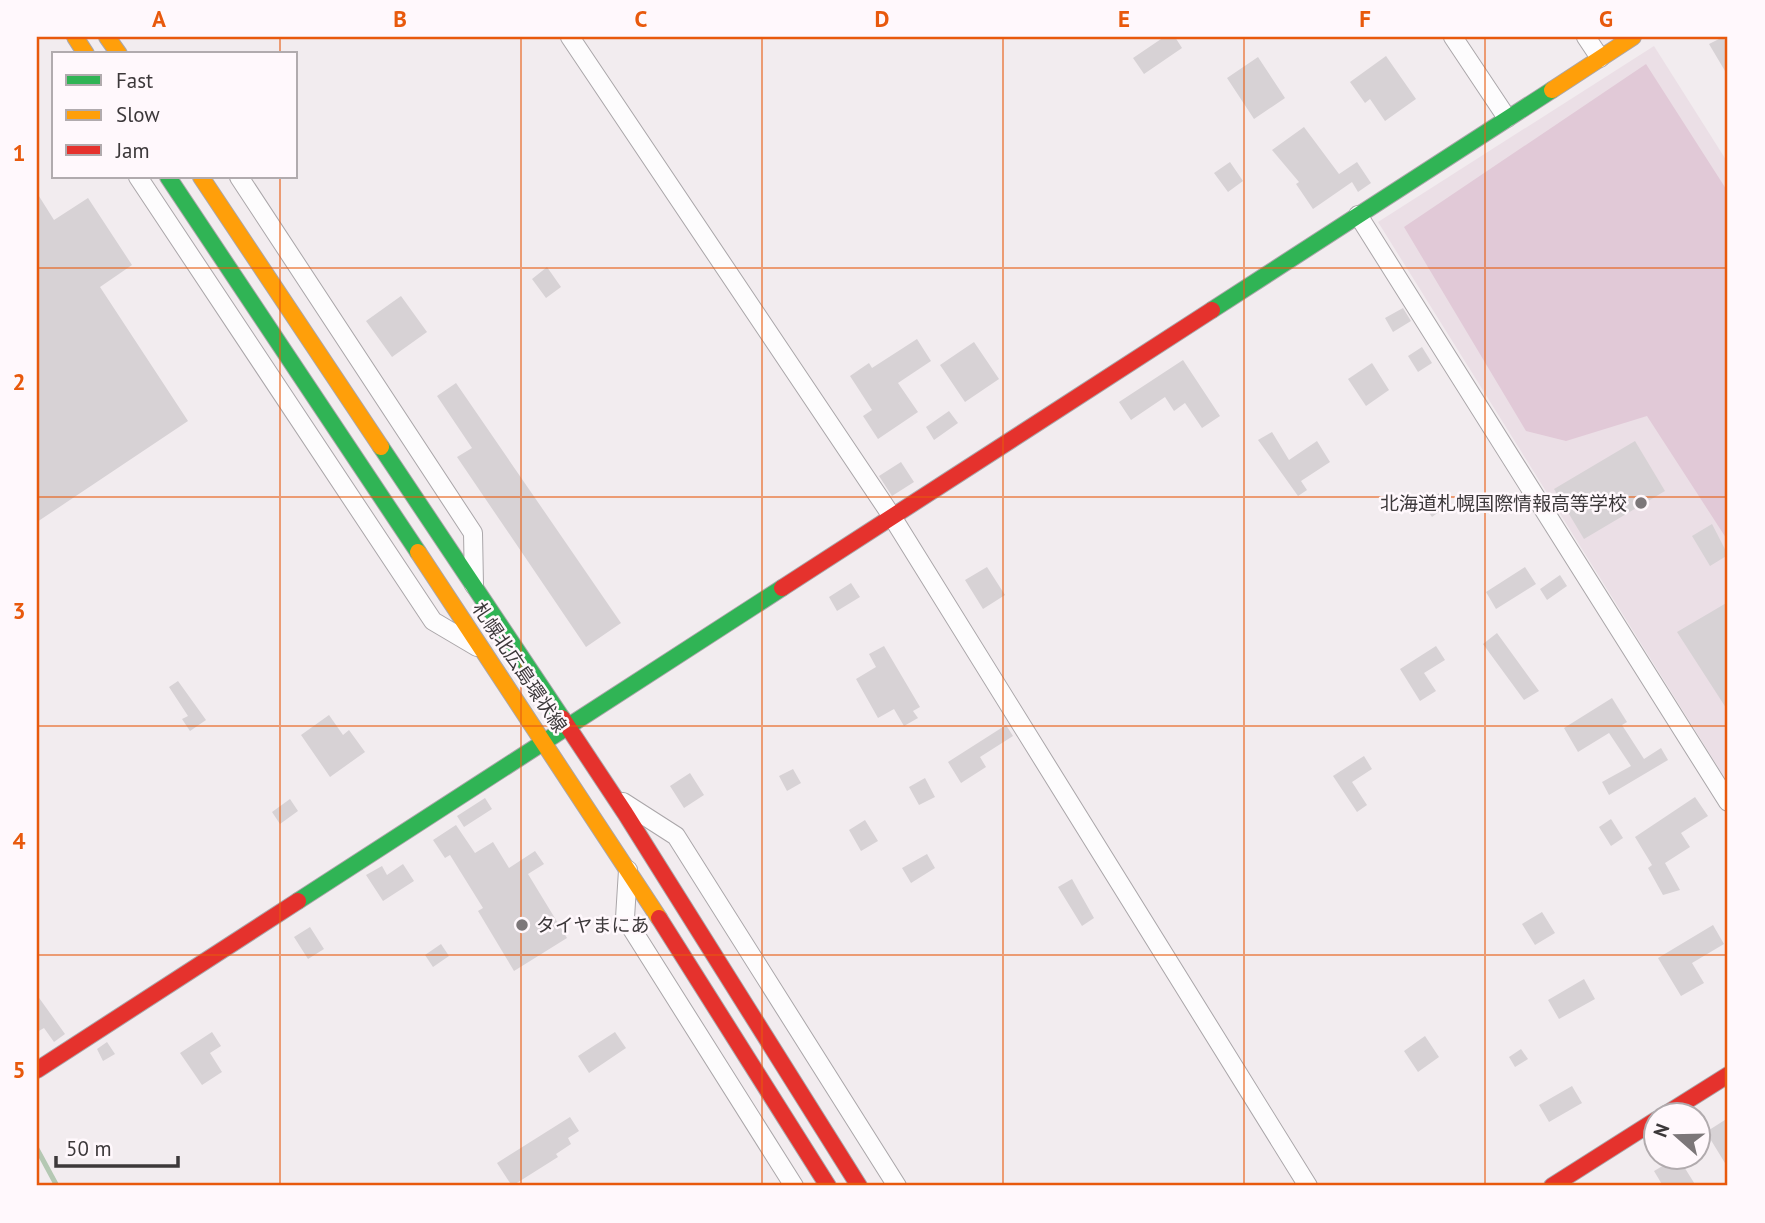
<svg xmlns="http://www.w3.org/2000/svg" width="1765" height="1223" font-family="'PT Sans','Noto Sans JP',sans-serif">
	<rect width="100%" height="100%" fill="#f2ecef"/>
	<path fill="#ebdfe6" d="M1654,46L1728,163V783L1378,222Z"/>
	<path fill="#e1c9d7" d="M1646,64L1728,192V541L1647,416L1566,441L1526,431L1404,227Z"/>
	<g fill="none" stroke-linecap="round" stroke-linejoin="round">
		<path stroke="#b4c8b3" stroke-width="5" d="M37,1149L57,1186"/>
	</g>
	<path fill="#d7d2d5" d="M1164,37H1175L1182,48L1144,74L1133,58Z
		M1723,37L1728,46V76L1709,44Z
		M1386,56L1416,99L1385,121L1370,99L1365,103L1350,82Z
		M1258,57L1285,98L1254,119L1227,78Z
		M1304,127L1339,174L1357,162L1371,183L1358,192L1352,182L1313,209L1296,184L1299,182L1272,150Z
		M1230,162L1243,181L1228,192L1214,173Z
		M37,193L54,220L88,198L132,265L100,287L188,421L37,522Z
		M547,267L561,287L546,298L532,279Z
		M401,296L427,332L392,357L366,321Z
		M1403,308L1411,321L1393,332L1385,318Z
		M917,339L931,361L898,383L918,412L878,439L863,416L872,410L850,376L869,363L872,368Z
		M974,342L999,379L965,402L940,365Z
		M1422,347L1432,363L1418,372L1408,356Z
		M1183,360L1220,416L1202,428L1185,403L1174,411L1165,397L1131,420L1119,402Z
		M1372,363L1389,390L1366,406L1348,379Z
		M456,383L621,623L586,647L457,457L472,448L437,396Z
		M949,411L958,423L934,440L926,427Z
		M1272,432L1289,460L1317,441L1330,462L1301,481L1307,490L1298,496L1258,440Z
		M1635,441L1665,491L1584,539L1554,489Z
		M901,462L914,482L892,496L879,476Z
		M1442,491L1451,503L1432,517L1423,504Z
		M1712,524L1728,555L1710,566L1692,536Z
		M987,567L1005,595L983,609L965,580Z
		M1525,567L1536,584L1496,609L1486,592Z
		M1560,575L1567,586L1547,600L1540,589Z
		M851,583L860,597L837,611L829,597Z
		M1728,602V711L1677,632Z
		M1497,633L1539,691L1524,700L1483,644Z
		M884,646L920,707L913,711L918,718L904,726L894,709L878,718L856,679L876,667L869,654Z
		M1436,646L1445,660L1424,673L1436,691L1420,701L1400,669Z
		M178,681L206,720L190,731L182,719L188,716L169,687Z
		M1612,698L1627,722L1622,725L1644,759L1661,748L1668,760L1609,795L1602,782L1631,766L1609,733L1578,752L1564,728Z
		M329,715L343,735L349,730L365,752L330,777L301,735Z
		M1006,725L1013,736L980,757L986,767L961,783L948,762Z
		M1364,756L1372,769L1352,782L1367,805L1357,812L1333,776Z
		M793,769L801,783L787,791L779,776Z
		M690,773L704,795L684,808L670,786Z
		M925,778L935,797L919,805L909,787Z
		M1695,797L1708,816L1681,833L1690,847L1665,863L1680,890L1663,895L1648,868L1652,865L1635,837Z
		M485,798L492,809L464,827L457,816Z
		M290,799L298,811L280,824L272,812Z
		M1611,819L1623,838L1611,846L1599,827Z
		M865,820L878,841L861,851L849,830Z
		M456,825L475,853L493,842L509,868L535,851L544,864L528,874L567,938L514,971L478,911L483,908L450,855L445,858L433,840Z
		M927,854L935,868L911,883L902,868Z
		M403,864L414,881L383,901L366,875L382,866L387,875Z
		M1072,879L1094,918L1082,926L1058,887Z
		M1542,912L1555,933L1535,945L1522,924Z
		M1713,925L1724,944L1692,963L1704,983L1681,996L1658,958Z
		M310,927L324,949L308,959L294,937Z
		M441,944L449,956L433,967L425,955Z
		M1584,979L1595,999L1559,1019L1548,1000Z
		M37,995L65,1034L54,1042L44,1028L37,1032Z
		M212,1032L221,1046L210,1053L222,1072L202,1085L180,1053Z
		M615,1032L626,1048L589,1073L578,1056Z
		M1425,1036L1439,1057L1418,1072L1404,1051Z
		M107,1042L115,1054L103,1061L97,1049Z
		M1521,1049L1528,1059L1515,1067L1509,1057Z
		M1572,1086L1582,1103L1549,1122L1539,1105Z
		M570,1117L579,1131L568,1138L571,1144L556,1154L558,1157L512,1186L497,1163Z
		M1728,1118V1168L1706,1132Z
		M1678,1157L1696,1186H1663L1654,1171Z"/>
	<g fill="none" stroke-linecap="round" stroke-linejoin="round">
		<g stroke="#aaa6a9" stroke-width="20">
			<path id="street" d="M570,37L891,515L1308,1186
				M1453,37L1507,118
				M1586,37L1600,58
				M138,177L433,621L477,647
				M239,177L473,533L474,585
				M1358,215L1728,802
				M623,802L676,836L897,1186
				M628,870L625,918L794,1186"/>
		</g>
		<g stroke="#aaa6a9" stroke-width="18">
			<path id="fast" d="M168,177L418,552
				M1212,310L1552,90
				M381,447L562,718
				M298,901L782,588"/>
		</g>
		<g stroke="#aaa6a9" stroke-width="18">
			<path id="slow" d="M75,37L86,54
				M107,37L119,54
				M1552,90L1633,37
				M201,177L381,447
				M418,552L659,918"/>
		</g>
		<g stroke="#aaa6a9" stroke-width="18">
			<path id="jam" d="M782,588L1212,310
				M562,718L625,813L859,1186
				M659,918L828,1186
				M37,1070L298,901
				M1666,1114L1728,1075
				M1552,1186L1656,1120"/>
		</g>
		<use href="#street" stroke="#fdfcfd" stroke-width="18"/>
		<use href="#fast" stroke="#30b455" stroke-width="16"/>
		<use href="#slow" stroke="#ff9f0a" stroke-width="16"/>
		<use href="#jam" stroke="#e5322d" stroke-width="16"/>
	</g>
	<path fill="none" stroke="#e8590c" stroke-width="2" stroke-opacity="0.55" d="M280,37V54M521,37V1186M762,37V1186M1003,37V1186M1244,37V1186M1485,37V1186M280,177V1186M37,268H1728M37,497H1728M37,726H1728M37,955H1728"/>
	<g fill="#7c7779" stroke="#fff8fc" stroke-width="2.5">
		<circle cx="1641" cy="503" r="7"/>
		<circle cx="522" cy="925" r="7"/>
	</g>
	<g text-anchor="middle" dominant-baseline="central" stroke-width="5" stroke-linejoin="round" paint-order="stroke">
		<g font-size="19" fill="#3c383a" stroke="#fff8fc" text-anchor="end">
			<text x="1627" y="503">北海道札幌国際情報高等学校</text>
			<text x="536" y="925" text-anchor="start">タイヤまにあ</text>
		</g>
		<g font-size="19" fill="#3c383a" stroke="#fff8fc">
			<text transform="translate(520 667) rotate(56)">札幌北広島環状線</text>
		</g>
	</g>
	<rect width="1765" height="1223" fill="none" stroke="#fff8fc" stroke-width="77"/>
	<rect x="52" y="52" width="245" height="126" fill="#fff8fc" stroke="#b1abae" stroke-width="2"/>
	<rect x="66" y="75" width="35" height="10" fill="#30b455" stroke="#b1abae" stroke-width="2"/>
	<text x="116" y="88" font-size="21" fill="#3c383a">Fast</text>
	<rect x="66" y="110" width="35" height="10" fill="#ff9f0a" stroke="#b1abae" stroke-width="2"/>
	<text x="116" y="122" font-size="21" fill="#3c383a">Slow</text>
	<rect x="66" y="145" width="35" height="10" fill="#e5322d" stroke="#b1abae" stroke-width="2"/>
	<text x="116" y="158" font-size="21" fill="#3c383a">Jam</text>
	<g transform="translate(1677 1136) rotate(290)"><circle r="33" fill="#fff8fc" stroke="#b1abae" stroke-width="2"/>
	<path d="M0-5L12 26L0 18L-12 26Z" fill="#7c7779"/>
	<text y="-10" font-size="19" font-weight="bold" text-anchor="middle" fill="#3c383a">N</text>
	</g>
	<path d="M56 1156v10h122v-10" fill="none" stroke="#3c383a" stroke-width="3.5"/>
	<text x="66" y="1156" font-size="21" fill="#3c383a" stroke="#fff8fc" stroke-width="5" paint-order="stroke">50 m</text>
	<rect x="38" y="38" width="1688" height="1146" fill="none" stroke="#e8590c" stroke-width="2.5"/>
	<g font-size="23" text-anchor="middle" font-weight="bold" fill="#e8590c">
		<text x="159" y="27">A</text>
		<text x="400" y="27">B</text>
		<text x="641" y="27">C</text>
		<text x="882" y="27">D</text>
		<text x="1124" y="27">E</text>
		<text x="1365" y="27">F</text>
		<text x="1606" y="27">G</text>
		<text x="19" y="161">1</text>
		<text x="19" y="390">2</text>
		<text x="19" y="619">3</text>
		<text x="19" y="849">4</text>
		<text x="19" y="1078">5</text>
	</g>
</svg>
